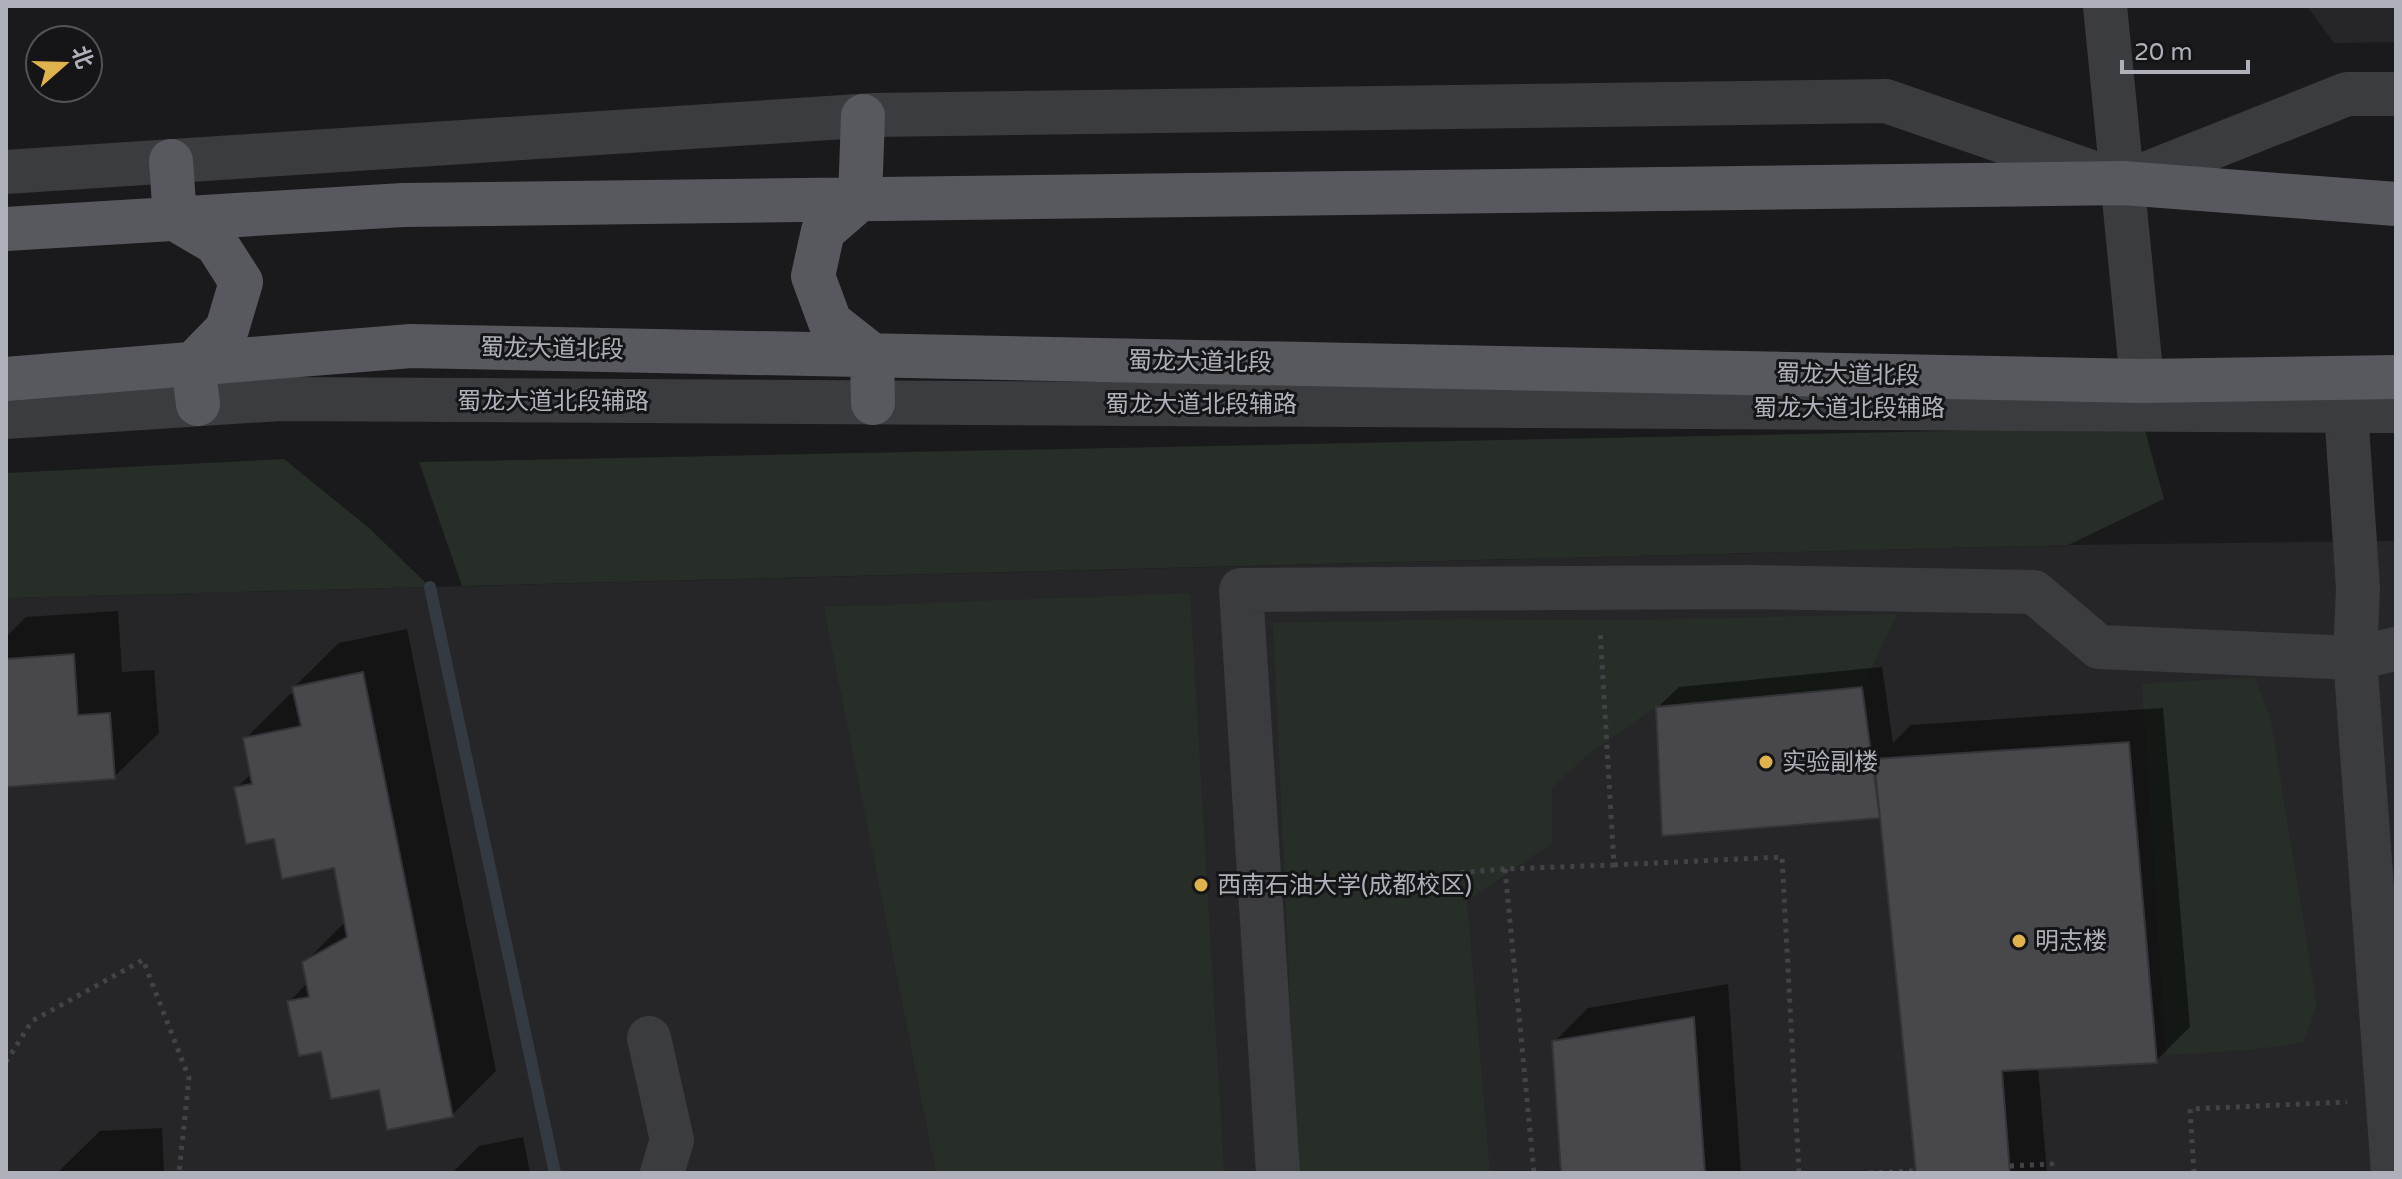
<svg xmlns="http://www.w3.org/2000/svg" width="2402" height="1179" font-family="'Varela Round','Noto Sans SC',sans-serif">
	<rect width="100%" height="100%" fill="#1a1a1c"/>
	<path fill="#262629" d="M2307,6H2396V42L2334,43Z
		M2396,541V1173H6V598L2068,545Z"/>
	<path fill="#262e27" d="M2144,427L2164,499L2068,545L462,586L419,462Z
		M284,459L369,528L430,587L6,598V473Z
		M1190,593L1224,1173H936L824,607Z
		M1898,614L1862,687L1656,707L1589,754L1552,787V843L1467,901L1490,1173H1298L1273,623L1457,619L1632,620Z
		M2255,677L2271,720L2317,1006L2303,1043L2240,1051L2166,1055L2142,684Z"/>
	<path fill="#0007" d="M118,611L122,672L154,670L159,733L114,777L6,785V637L26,617Z
		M407,629L496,1071L452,1115L380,1088L323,1049L289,1002L308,982L304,963L346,921L335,866L275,836L236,788L252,773L245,739L290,694L296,693L294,687L339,643Z
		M1882,667L1893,743L1911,725L2163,708L2190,1027L2156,1061L2038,1067L2047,1173H1918L1882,816L1664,834L1658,707L1679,687Z
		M1728,984L1741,1173H1563L1554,1042L1588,1008Z
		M162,1128L164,1173H57L100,1131Z
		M523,1137L530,1173H452L479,1146Z"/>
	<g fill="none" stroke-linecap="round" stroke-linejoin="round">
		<path stroke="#333a41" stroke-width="12" d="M430,587L555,1173"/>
	</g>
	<path fill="#47474c" stroke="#343438" stroke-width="2" d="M74,654L78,715L110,713L115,779L6,787V659Z
		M363,672L453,1117L387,1130L379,1090L331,1099L321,1052L299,1056L287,1001L309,997L302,962L347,937L334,868L282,879L274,839L246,844L234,787L252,784L243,738L301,726L292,687Z
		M1862,687L1880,818L1662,836L1656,707Z
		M2129,742L2157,1063L2002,1071L2010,1173H1916L1874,759Z
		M1694,1017L1705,1173H1561L1552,1041Z"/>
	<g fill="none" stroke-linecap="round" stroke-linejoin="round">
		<path stroke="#414347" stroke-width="5" stroke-dasharray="4 6" stroke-linecap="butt" d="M1614,865L1782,857L1799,1173
			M1505,869L1534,1173
			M1301,885L1505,869L1614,865L1600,629
			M6,1062L32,1021L143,960L189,1078L179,1173
			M2010,1166L2052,1164L2053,1173
			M1869,1173L1915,1171
			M2194,1173L2190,1109L2347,1102"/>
		<path stroke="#3b3c40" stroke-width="44" d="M2105,6L2142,381
			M6,172L874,115L1886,101L2123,183L2347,94H2396
			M2344,381L2358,588L2355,658L2393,1173
			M6,417L280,399L2396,411
			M649,1038L672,1140L662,1173
			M1278,1173L1241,590L1751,587L2034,592L2099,647L2355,658L2396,649"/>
		<path stroke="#58595f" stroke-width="44" d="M863,116L860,199L823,231L813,276L830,322L872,355L873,403
			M171,161L175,219L216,243L241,282L227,329L193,364L198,404
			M6,229L403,205L2123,183L2396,204
			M6,379L411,346L2142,381L2396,377"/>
	</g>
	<g fill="#e0b24d" stroke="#151517" stroke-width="3">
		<circle cx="1766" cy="762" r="8"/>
		<circle cx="1201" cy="885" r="8"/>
		<circle cx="2019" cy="941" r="8"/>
	</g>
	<g text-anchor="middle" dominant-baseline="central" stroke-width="6" stroke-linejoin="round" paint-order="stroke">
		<g font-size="24" fill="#aeb1ba" stroke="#151517">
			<text transform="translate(552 349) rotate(1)">蜀龙大道北段</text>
			<text transform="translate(1200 362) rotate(1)">蜀龙大道北段</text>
			<text transform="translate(1848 375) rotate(1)">蜀龙大道北段</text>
			<text x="553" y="401">蜀龙大道北段辅路</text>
			<text x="1201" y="404">蜀龙大道北段辅路</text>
			<text x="1849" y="408">蜀龙大道北段辅路</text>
		</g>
		<g font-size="24" fill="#aeb1ba" stroke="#151517" text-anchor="start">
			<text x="1782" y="762">实验副楼</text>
			<text x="1217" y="885">西南石油大学(成都校区)</text>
			<text x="2035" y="941">明志楼</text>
		</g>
	</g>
	<rect width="2402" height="1179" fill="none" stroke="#aeb1ba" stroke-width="16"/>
	<g transform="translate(64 64) rotate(70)"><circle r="38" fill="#151517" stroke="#525358" stroke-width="2"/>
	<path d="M0-6L14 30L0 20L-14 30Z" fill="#e0b24d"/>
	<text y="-12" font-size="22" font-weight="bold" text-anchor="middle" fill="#aeb1ba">北</text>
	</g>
	<path d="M2122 60v12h126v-12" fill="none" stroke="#aeb1ba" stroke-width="4"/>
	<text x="2134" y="60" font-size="24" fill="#aeb1ba" stroke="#151517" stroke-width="6" paint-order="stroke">20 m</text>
</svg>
